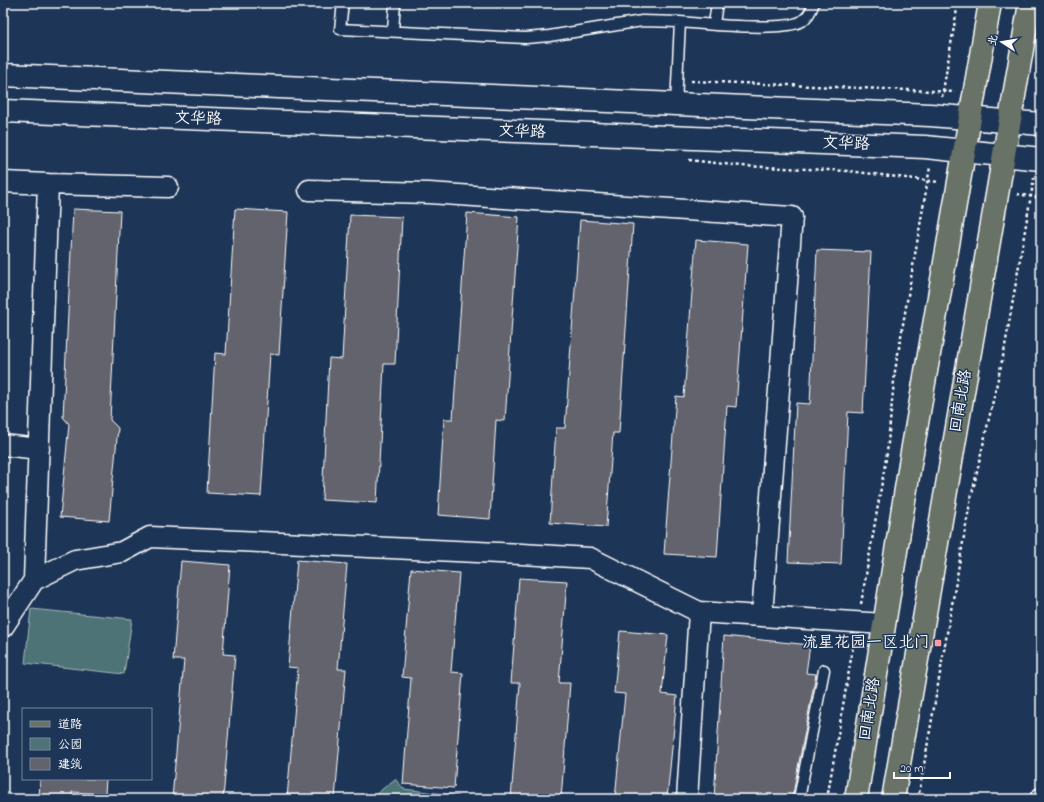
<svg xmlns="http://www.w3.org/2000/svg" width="1044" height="802" font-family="'Indie Flower','LXGW WenKai TC',sans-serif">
	<rect width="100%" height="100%" fill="#1d3557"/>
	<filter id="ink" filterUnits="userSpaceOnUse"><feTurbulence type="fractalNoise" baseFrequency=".025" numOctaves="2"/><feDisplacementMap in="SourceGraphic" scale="8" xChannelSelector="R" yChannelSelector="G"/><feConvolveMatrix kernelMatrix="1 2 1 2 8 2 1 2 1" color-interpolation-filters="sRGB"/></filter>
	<g filter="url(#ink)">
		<path fill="#4e7376" stroke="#a6b9ba" d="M31,609L132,619L124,674L25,663Z
			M395,779L404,789L459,796V799H370Z"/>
		<path fill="#62636c" stroke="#fff" d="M73,209L120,211L110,420L118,428L109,521L60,517L69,424L63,417Z
			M235,209L288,212L279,355L270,354L261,496L207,493L215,353L226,354Z
			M467,213L519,217L505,421L496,420L490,519L438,515L444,419H453Z
			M350,215L402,217L395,364H384L377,503L322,500L329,358L342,359Z
			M580,220L633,224L619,433H613L606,527L550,523L556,428H565Z
			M696,240L748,244L736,407L727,406L717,557L664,554L676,396L684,397Z
			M817,250L871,252L863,413L848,412L841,564L788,562L796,403L810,404Z
			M297,560L347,564L338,669H346L335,799H287L298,668L288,667Z
			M181,561L230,565L223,654L235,655L223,799H172L184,660H173Z
			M411,569L459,573L451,672L463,673L454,788L403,784L411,678L402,677Z
			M519,578L567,581L559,683H570L561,799H511L520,683H511Z
			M620,631L668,635L662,694L677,696L667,799H615L625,694L614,693Z
			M724,636L810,645L806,673L816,674L792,799H714Z
			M40,779H106L105,794L72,792V799H39Z"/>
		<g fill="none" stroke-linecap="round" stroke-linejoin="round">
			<g stroke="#fff" stroke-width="13">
				<path id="service" d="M343,3L340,29L526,38L549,36L642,21L680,22
					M714,24L717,3
					M393,31L395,3
					M676,104L680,22C705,24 784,32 802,21C808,17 812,9 814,3
					M799,799L824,670"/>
			</g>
			<g stroke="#fff" stroke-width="23">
				<path id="minor" d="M3,182L48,184
					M309,190L429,193L792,217L762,615
					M3,445L39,449
					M34,580L48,184L168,187
					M3,627L34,580L75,560L122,552L150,537L522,554L590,558L699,612L884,624
					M687,799L699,612
					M1040,799L1041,798"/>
			</g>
			<g stroke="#fff" stroke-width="25">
				<path id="tertiary" d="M3,75L930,115L1041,124
					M3,111L925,147L1041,159"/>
			</g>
			<g stroke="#fff" stroke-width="25">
				<path id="primary" d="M856,799L911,458L990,3
					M893,799L1030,3"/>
			</g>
			<path stroke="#fff" stroke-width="2.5" stroke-dasharray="3 3" stroke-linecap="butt" d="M691,81L955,92
				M942,97L958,3
				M689,160L742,166L849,171L939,182
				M1017,194L1041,198
				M861,604L887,453L895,371L930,167
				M827,799L854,641
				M918,799L960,559L970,503L1004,352L1034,178"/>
			<use href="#service" stroke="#1d3557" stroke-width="10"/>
			<use href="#minor" stroke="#1d3557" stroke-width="20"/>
			<use href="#tertiary" stroke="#1d3557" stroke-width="22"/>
			<use href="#primary" stroke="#697266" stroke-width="22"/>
		</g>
	</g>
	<rect fill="#ff9aa2" stroke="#1d3557" stroke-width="1.5" x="934" y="639" width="8" height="8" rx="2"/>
	<g text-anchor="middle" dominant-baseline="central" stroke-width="3" stroke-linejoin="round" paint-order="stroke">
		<g font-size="16" fill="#fff" stroke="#1d3557">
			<text transform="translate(198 119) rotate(2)">文华路</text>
			<text transform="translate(522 132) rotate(2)">文华路</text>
			<text transform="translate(846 144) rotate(2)">文华路</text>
			<text transform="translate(961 401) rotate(-80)">回南北路</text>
			<text transform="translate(870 709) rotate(-81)">回南北路</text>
		</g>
		<g font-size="16" fill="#fff" stroke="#1d3557" text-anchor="end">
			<text x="930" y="643">流星花园一区北门</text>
		</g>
	</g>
	<rect width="1044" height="802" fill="none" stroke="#1d3557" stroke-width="16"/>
	<rect x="8" y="8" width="1028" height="786" fill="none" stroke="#fff" stroke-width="1.5" filter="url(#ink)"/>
	<rect x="22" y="708" width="130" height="72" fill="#1d3557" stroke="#77869a"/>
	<rect x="30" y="721" width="20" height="6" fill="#697266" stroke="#77869a"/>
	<text x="58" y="728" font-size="12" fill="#ffffff">道路</text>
	<rect x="30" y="738" width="20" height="12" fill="#4e7376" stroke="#77869a"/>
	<text x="58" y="748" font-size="12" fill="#ffffff">公园</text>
	<rect x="30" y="758" width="20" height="12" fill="#62636c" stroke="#77869a"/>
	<text x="58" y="768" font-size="12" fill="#ffffff">建筑</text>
	<g transform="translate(1002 42) rotate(282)" stroke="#1d3557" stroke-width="3" paint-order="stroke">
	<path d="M0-3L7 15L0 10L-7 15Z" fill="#ffffff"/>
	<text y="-6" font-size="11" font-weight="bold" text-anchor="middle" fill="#ffffff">北</text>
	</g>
	<path d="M894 772v6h56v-6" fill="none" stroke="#ffffff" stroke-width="2"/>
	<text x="900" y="772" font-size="12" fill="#ffffff" stroke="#1d3557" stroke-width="3" paint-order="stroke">20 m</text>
</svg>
